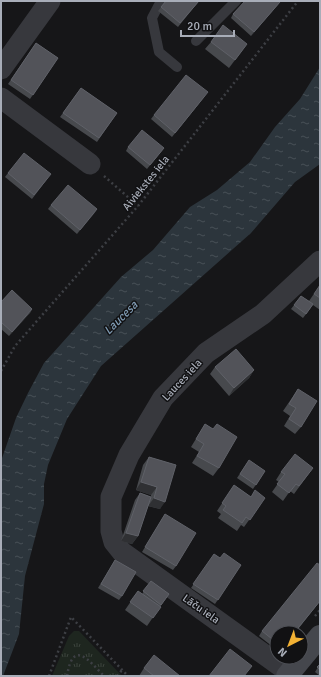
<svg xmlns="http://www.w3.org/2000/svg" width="321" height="677" font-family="Signika,sans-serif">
	<defs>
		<pattern id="park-tufts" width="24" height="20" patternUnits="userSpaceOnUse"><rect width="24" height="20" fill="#1e261f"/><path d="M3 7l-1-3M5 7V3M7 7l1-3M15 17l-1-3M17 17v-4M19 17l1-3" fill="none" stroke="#3c433d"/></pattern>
		<pattern id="water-ripples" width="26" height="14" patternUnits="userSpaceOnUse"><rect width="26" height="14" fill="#2c353c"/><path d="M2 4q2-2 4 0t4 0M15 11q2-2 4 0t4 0" fill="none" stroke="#485056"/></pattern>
	</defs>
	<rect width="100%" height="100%" fill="#161618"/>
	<path fill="url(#park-tufts)" d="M74,631H79L122,676H52L69,636Z"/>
	<path fill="url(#water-ripples)" d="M320,67V164L295,182L251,233L101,366L67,419L48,465L44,484V504L25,576L19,634L3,676H1V461L16,418L28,393L44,363L121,277L153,250L190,207L217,190L250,162L275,127L300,99Z"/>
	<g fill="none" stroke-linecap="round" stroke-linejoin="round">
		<path stroke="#3d3f44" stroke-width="2.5" stroke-dasharray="2 3" stroke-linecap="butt" d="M104,176L138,206
			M1,371L15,346L138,206L298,1
			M315,616L320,610
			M49,676L71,617L128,676
			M67,676C73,638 89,661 104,676
			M117,676L122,670"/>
		<path stroke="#37383d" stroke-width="10" d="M161,1L152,18L159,52L177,67
			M196,41L236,1"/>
		<path stroke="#37383d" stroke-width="21" d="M1,69L50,1
			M1,98L90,164
			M290,673L122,552L114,542L111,531V497L129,455L163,398L206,353L263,314L320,261"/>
		<path stroke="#45474d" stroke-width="22" d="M287,676L320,636"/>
	</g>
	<path fill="#47494d" d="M166,1H199L178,27L158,11Z
		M280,2L251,36L231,18L233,14Z
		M211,42L247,44L229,68L205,49Z
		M36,43L58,58L30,99L8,84Z
		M81,88L117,113L97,142L60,117Z
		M205,96L172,137L151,119L154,115Z
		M128,147L164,148L147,169L126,151Z
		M8,173L48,178L32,199L5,177Z
		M51,205L97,209L77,234L48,209Z
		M320,285V310L313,305L303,318L291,309L301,296L309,301Z
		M1,302L32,309L30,313L9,336L1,329Z
		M215,367L254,370L249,378L229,396L210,374Z
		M298,389L301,427L295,434L284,426L290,416L283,411Z
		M205,424L213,429L217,424L219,468L213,476L192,463L199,452L191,447Z
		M149,457L176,465L160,509L148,506L138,536L132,544L121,541L135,500L140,493L151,497V495L136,490L143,465Z
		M249,460L265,471L253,489L237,478Z
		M313,468L294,494L290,491L283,501L272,492L279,482L276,480L281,472Z
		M234,485L251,497L265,498L244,527L241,525L237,531L218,518L221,514L217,511Z
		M165,514L176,566L173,570L142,552Z
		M214,554L220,558L241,565L215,604L191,588Z
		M115,560L122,596L119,600L98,588Z
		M320,565V601L295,633H277V650L259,636L262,631Z
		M151,581L169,594L147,626L125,610L138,591L142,594Z
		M320,664V676L315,672Z
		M144,668L180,676H139Z"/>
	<path fill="#2f3033" d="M280,2L277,6L251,36L254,32Z
		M97,209L94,214L77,234L80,230Z
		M32,309L30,313L9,336L12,332Z
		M254,370L249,378L229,396L234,388Z
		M141,482L157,487L151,495L136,490Z
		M154,498L165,502L160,509L148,506Z
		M126,533L138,536L132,544L121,541Z"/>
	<path fill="#525359" stroke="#5f6168" d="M166,1H199L180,23L161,7Z
		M245,1H280V2L254,32L233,14Z
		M223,25L247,44L235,60L211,42Z
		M36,43L58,58L33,95L11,80Z
		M186,75L208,92L175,133L154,115Z
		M81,88L117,113L99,138L63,113Z
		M142,130L164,148L150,165L128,147Z
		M24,153L51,174L34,195L8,173Z
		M68,185L97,209L80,230L51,205Z
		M320,285V298L314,294Z
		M12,290L32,309L12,332L1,322V302Z
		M301,296L313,304L306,314L294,305Z
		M236,349L254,370L234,388L215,367Z
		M298,389L317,401L301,427L289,419L296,408L289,404Z
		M205,424L213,429L217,424L237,437L219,468L197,456L204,444L196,439Z
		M295,454L313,468L299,486L296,484L289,493L277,484L285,474L281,472Z
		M149,457L176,465L165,502L154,498L157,487L141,482Z
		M249,460L265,471L256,485L240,474Z
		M234,485L251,497L255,490L265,498L250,520L246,517L242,523L223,510L226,506L222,503Z
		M140,493L151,497L138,536L126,533Z
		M165,514L196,533L176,566L145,547Z
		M224,553L241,565L218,600L193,584L214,554L220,558Z
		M115,560L136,572L122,596L101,584Z
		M317,563L320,565V601L294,633H277V643L262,631Z
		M151,581L169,594L161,605L143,591Z
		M138,591L161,607L153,618L130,602Z
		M230,649L252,666L244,676H209Z
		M154,655L180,676H154L144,668Z
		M320,664V670L317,667Z"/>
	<g text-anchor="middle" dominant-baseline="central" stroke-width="3" stroke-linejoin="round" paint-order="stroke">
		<g font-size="11" fill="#a8adb8" stroke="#111113">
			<text transform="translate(146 183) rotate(-51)">Aiviekstes iela</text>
			<text transform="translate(182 380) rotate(-47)">Lauces iela</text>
			<text transform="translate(201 609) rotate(35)">Lāču iela</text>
		</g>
		<g font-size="12" font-style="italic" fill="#7f9bb3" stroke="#111113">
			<text transform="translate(121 318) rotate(-45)">Laucesa</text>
		</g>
	</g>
	<rect width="321" height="677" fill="none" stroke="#a8adb8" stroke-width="4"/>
	<g transform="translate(289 645) rotate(222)"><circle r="19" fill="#111113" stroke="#4d4f55"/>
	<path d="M0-3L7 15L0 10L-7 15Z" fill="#f2b134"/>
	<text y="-6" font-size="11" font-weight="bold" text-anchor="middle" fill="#a8adb8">N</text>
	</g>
	<path d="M181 30v6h53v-6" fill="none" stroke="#a8adb8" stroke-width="2"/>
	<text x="187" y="30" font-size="12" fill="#a8adb8" stroke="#111113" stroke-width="3" paint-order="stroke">20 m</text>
</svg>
